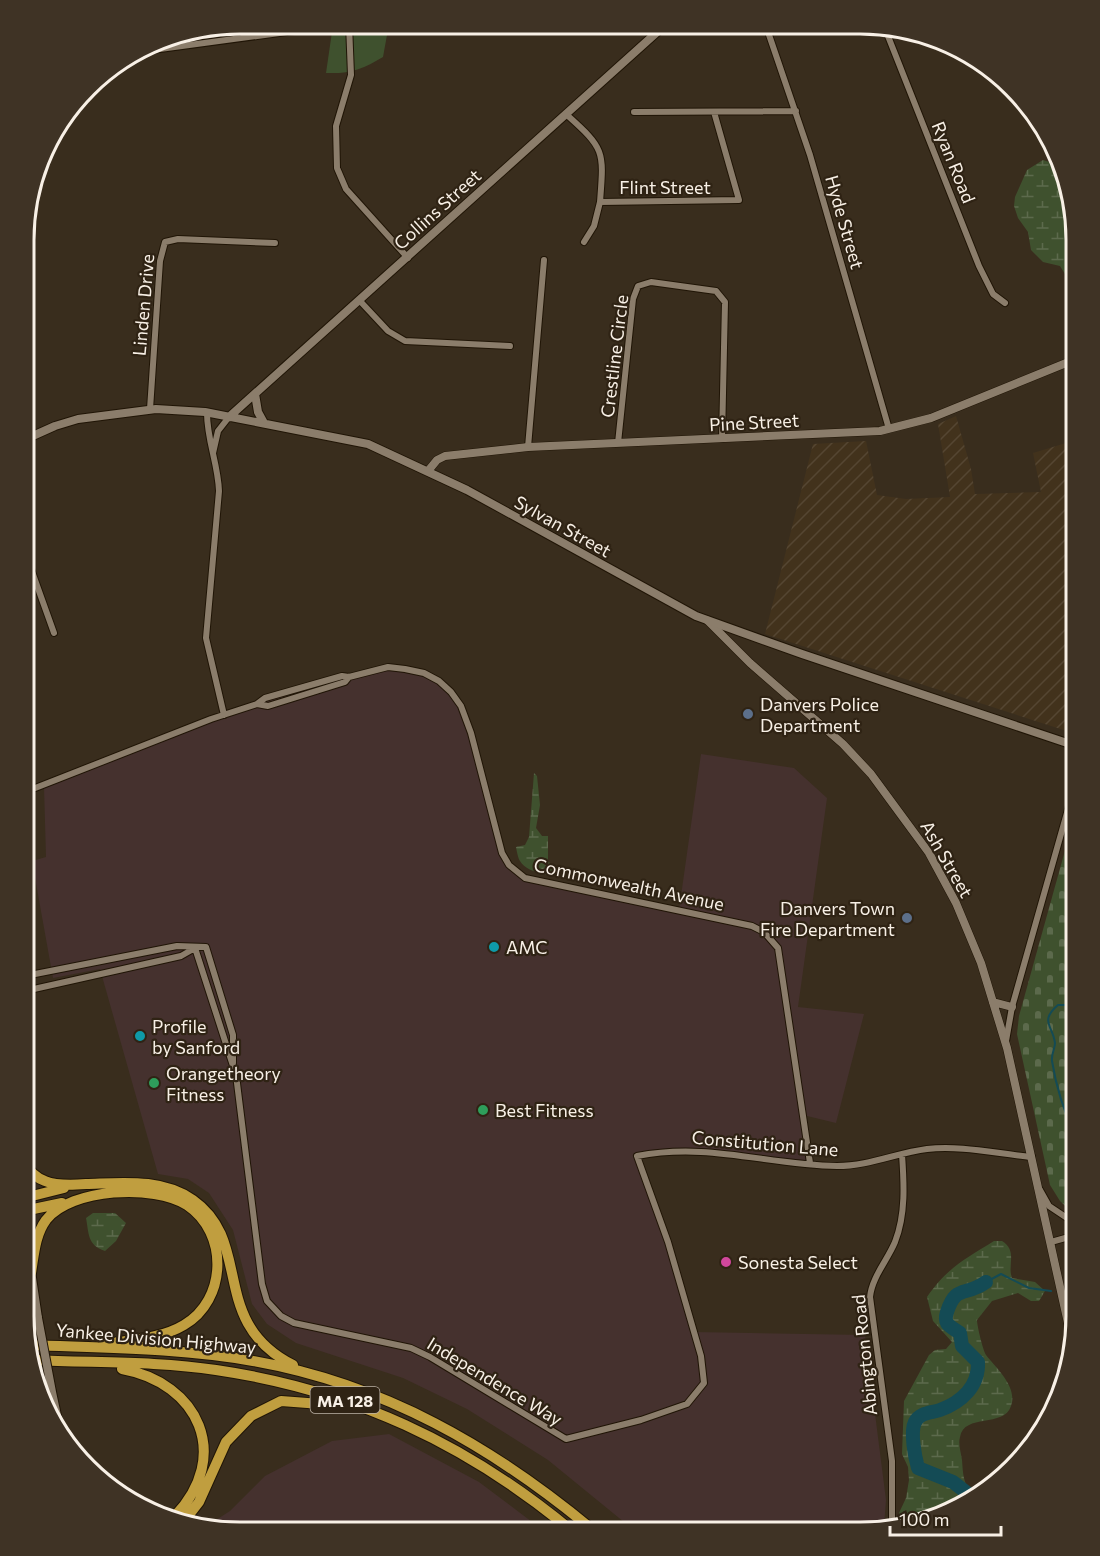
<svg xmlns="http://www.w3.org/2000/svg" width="1100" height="1556" font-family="Commissioner,sans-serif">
	<defs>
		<pattern id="industrial-furrows" width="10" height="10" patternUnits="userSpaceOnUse" patternTransform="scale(1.5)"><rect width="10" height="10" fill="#42321c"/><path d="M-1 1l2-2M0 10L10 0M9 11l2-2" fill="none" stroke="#554632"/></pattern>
		<pattern id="wetland-marsh" width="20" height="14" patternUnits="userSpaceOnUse" patternTransform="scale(1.5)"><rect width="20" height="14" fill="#3f512e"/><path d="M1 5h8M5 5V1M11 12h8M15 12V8" fill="none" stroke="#5c6a4c"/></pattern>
		<pattern id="cemetery-stones" width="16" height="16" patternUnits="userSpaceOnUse" patternTransform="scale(1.5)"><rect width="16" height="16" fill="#3f512e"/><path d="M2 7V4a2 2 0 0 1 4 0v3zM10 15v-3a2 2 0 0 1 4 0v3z" fill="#5c6a4c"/></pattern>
	</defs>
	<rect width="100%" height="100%" fill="#392d1d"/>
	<path fill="#45312e" d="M388,667L405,669L439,681L461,706L502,853L509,865L525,878L679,910L701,754L794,768L827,798L798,1007L864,1014L836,1123L803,1115L810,1163L712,1151L637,1156L694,1332L865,1335L886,1500L884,1526L860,1532L635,1531L548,1460L467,1409L403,1378L296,1343L267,1324L252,1304L233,1230L209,1193L188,1179L158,1174L100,969L53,978L32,861L46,857L44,787L101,761L257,704Z
		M389,1434L479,1482L544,1531L213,1530L205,1527L230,1511L265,1476L332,1441Z"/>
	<path fill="url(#industrial-furrows)" d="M956,416L971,469L975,494L1041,492L1033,453L1076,440V734L765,634L813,444L866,441L877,495L906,499L950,497L938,424Z"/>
	<path fill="url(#wetland-marsh)" d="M1043,160L1058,165L1076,240V290L1067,295L1065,274L1060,266L1043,262L1031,250L1028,232L1018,218L1014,206L1015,197L1027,170Z
		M534,773L537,776L540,805L536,828L542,836H548V861L553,866L573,871L574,877C560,877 528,875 520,861C518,858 517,852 516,847L525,845L529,837Z
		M93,1213H115L126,1223L116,1241L105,1251C87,1245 89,1233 86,1218Z
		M994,1241H1002C1018,1251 1007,1265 1012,1278L1035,1282L1045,1291L1039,1301H1031L1018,1293L992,1301L977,1320C977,1326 983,1350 986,1355C996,1368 1018,1387 1011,1406C1004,1428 964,1413 960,1437C958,1444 961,1453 962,1460C963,1474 963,1484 973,1494L955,1510L900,1523L899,1513L906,1498L909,1480L908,1467L902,1454L904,1401L929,1355L935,1350L946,1349L952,1342L933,1321L927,1297C947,1268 965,1259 994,1241Z"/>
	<path fill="url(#cemetery-stones)" d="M1076,811V1216L1060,1201L1050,1185L1017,1034L1019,1016Z"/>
	<path fill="#3f512e" d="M389,24L383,57C363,69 350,74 326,73L333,25Z"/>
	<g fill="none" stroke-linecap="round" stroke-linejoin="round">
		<path stroke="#144b55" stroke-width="2" d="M1076,1138C1065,1114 1056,1087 1052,1061C1051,1054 1055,1049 1055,1043C1053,1026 1039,1021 1058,1005H1065L1076,1011
			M986,1282L1001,1274L1029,1288L1051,1291"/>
		<path stroke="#144b55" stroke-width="14" d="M971,1496L953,1482L918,1468C915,1457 910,1432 915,1422C920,1412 932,1413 940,1410C962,1402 979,1386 978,1362L962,1346L960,1333C950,1326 943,1325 947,1312C956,1284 965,1297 986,1282"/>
		<g stroke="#201506" stroke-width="8">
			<path id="minor" d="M349,24L351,75L336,126L337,168L346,189L408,258
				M766,26L810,155L889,429
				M884,26L979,266L993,294L1005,303
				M172,47L177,35
				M145,51L346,24
				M634,112L796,111
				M567,115C605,149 604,151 600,202L739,200L714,112
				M584,242L594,226L600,202
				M360,301L388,331L405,341L510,346
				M150,409L160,261L165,242L178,239L275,243
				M207,413C207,440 218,464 219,491L206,638L224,715
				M618,443L633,299L638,286L651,282L716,291L725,302L722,439
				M528,447L544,260
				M213,453L218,431L229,417
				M25,552L54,633
				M257,704L265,698L342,676L349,677L388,667L405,669L424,673L439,681L451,692L461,706L471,733L502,853L509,865L525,878L752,926L764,932L778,948L810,1163
				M25,792L211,719L257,704L268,706L345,682L349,677
				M195,948L236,1075L262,1284L267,1301L281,1316L294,1323L411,1348L430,1357L566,1439L641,1420L687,1404L704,1383L701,1356L668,1242L637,1156C709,1142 767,1165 837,1166C869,1166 896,1153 927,1149C961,1145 998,1154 1032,1157
				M25,976L177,946L206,947L233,1035V1063
				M25,991L181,956L195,948
				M1006,1041L1012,1007L1076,781
				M1040,1190L1049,1206L1076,1224
				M1051,1242L1076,1235
				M892,1524V1461L870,1297C872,1277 887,1261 895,1242C906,1214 904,1183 902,1154"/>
		</g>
		<g stroke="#201506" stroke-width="9">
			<path id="tertiary" d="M428,471L437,460L445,456L528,447L880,431L931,418L1076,359
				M708,621L750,663L843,744L871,774L929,853L956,903L981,963L1007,1048L1072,1341
				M993,1002L1012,1007"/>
		</g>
		<g stroke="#201506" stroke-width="10">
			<path id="secondary" d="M255,394L258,412L264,423
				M229,417L665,25
				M26,439L55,426L78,419L156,409L205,412L368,444L467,490L696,616L802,654L1076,746
				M24,1224L38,1318
				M52,1392L59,1425"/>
		</g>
		<g stroke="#201506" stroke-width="12">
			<path id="motorway" d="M24,1164C30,1171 36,1178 45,1181C57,1186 73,1185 86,1184C122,1183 161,1178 193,1200C254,1243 208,1322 293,1365
				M24,1198L64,1188
				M24,1211L62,1203
				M31,1273C34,1255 35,1235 46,1220C71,1188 154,1184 187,1205C229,1233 227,1300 184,1325C161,1339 129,1340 104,1344
				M31,1345C105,1348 180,1348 253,1361C384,1384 493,1447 594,1531
				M34,1360C95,1363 156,1361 216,1370C352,1390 466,1443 572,1531
				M122,1369C199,1383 232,1456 175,1516
				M185,1520L199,1502L226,1442L251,1416L281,1401L347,1406"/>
		</g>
		<use href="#minor" stroke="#8b7d6b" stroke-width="6"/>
		<use href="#tertiary" stroke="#8b7d6b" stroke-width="8"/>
		<use href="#secondary" stroke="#8b7d6b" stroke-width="8"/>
		<use href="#motorway" stroke="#c09e3f" stroke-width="10"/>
		<g stroke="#201506" stroke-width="10" stroke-linecap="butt">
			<path id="secondary-bridge" d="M38,1318L52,1392"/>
		</g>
		<use href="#secondary-bridge" stroke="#8b7d6b" stroke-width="8"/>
	</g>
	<g fill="#5c6f8a" stroke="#2f2314" stroke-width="2">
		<circle cx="748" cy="714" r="6"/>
		<circle cx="907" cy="918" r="6"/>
	</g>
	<g fill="#0f9aa8" stroke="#2f2314" stroke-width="2">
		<circle cx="494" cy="947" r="6"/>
		<circle cx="140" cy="1036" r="6"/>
	</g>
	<g fill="#2e9e5b" stroke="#2f2314" stroke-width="2">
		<circle cx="154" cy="1083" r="6"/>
		<circle cx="483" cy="1110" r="6"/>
	</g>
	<circle fill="#d1479c" stroke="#2f2314" stroke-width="2" cx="726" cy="1262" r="6"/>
	<g text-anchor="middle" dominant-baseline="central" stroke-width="4.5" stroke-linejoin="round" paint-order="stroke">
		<rect fill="#2f2314" stroke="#bcb2a7" stroke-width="1.5" x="310.5" y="1387" width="69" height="26" rx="4.5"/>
		<g font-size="16" font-weight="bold" fill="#f8f0e6">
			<text x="345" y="1400">MA 128</text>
		</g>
		<g font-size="18" fill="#f8f0e6" stroke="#2f2314">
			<text transform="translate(954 162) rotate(68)">Ryan Road</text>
			<text x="665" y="187">Flint Street</text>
			<text transform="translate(437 209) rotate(-42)">Collins Street</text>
			<text transform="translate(845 222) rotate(74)">Hyde Street</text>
			<text transform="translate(143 305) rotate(-85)">Linden Drive</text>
			<text transform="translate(614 356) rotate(-83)">Crestline Circle</text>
			<text transform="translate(754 422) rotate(-3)">Pine Street</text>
			<text transform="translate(563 526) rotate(29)">Sylvan Street</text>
			<text transform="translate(947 859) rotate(60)">Ash Street</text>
			<text transform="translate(629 884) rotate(12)">Commonwealth Avenue</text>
			<text transform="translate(765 1143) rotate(5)">Constitution Lane</text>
			<text transform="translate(156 1338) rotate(5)">Yankee Division Highway</text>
			<text transform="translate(864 1355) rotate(-96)">Abington Road</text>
			<text transform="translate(495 1381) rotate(31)">Independence Way</text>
		</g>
		<g font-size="18" fill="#f8f0e6" stroke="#2f2314" text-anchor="start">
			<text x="760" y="704">Danvers Police<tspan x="760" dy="21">Department</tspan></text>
			<text x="895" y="908" text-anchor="end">Danvers Town<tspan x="895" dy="21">Fire Department</tspan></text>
			<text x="506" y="947">AMC</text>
			<text x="152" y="1026">Profile<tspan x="152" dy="21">by Sanford</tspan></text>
			<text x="166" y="1073">Orangetheory<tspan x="166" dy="21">Fitness</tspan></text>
			<text x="495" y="1110">Best Fitness</text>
			<text x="738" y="1262">Sonesta Select</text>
		</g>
	</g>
	<path d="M0 0H1100V1556H0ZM240 34H860A206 206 0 0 1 1066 240V1316A206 206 0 0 1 860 1522H240A206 206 0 0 1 34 1316V240A206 206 0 0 1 240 34Z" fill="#3f3325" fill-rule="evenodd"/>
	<path fill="none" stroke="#f8f0e6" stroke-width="3" d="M240 34H860A206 206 0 0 1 1066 240V1316A206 206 0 0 1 860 1522H240A206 206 0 0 1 34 1316V240A206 206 0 0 1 240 34Z"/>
	<path d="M890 1526v9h111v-9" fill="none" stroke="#f8f0e6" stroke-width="3"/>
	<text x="899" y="1526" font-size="18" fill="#f8f0e6" stroke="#2f2314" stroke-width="4.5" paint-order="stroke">100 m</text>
</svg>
